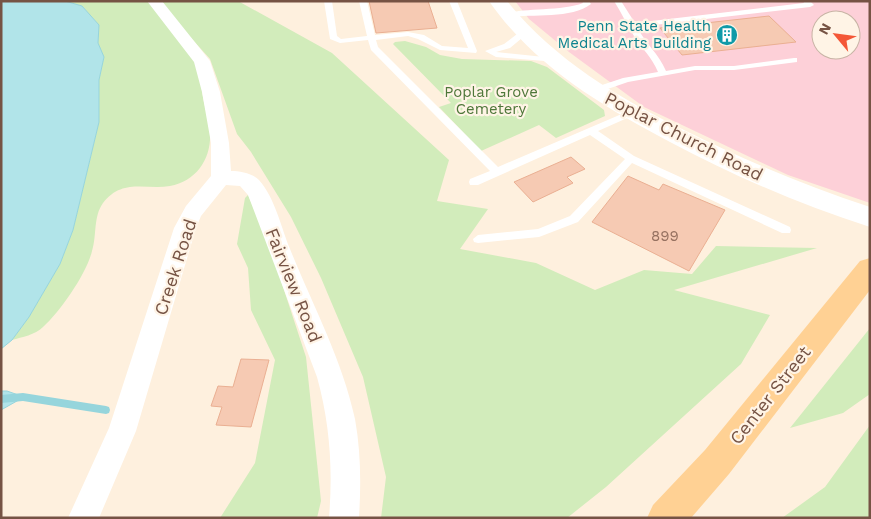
<svg xmlns="http://www.w3.org/2000/svg" width="871" height="519" font-family="'Work Sans',sans-serif">
	<rect width="100%" height="100%" fill="#fef0de"/>
	<path fill="#fdd0d8" fill-rule="evenodd" d="M515,1H870V203L788,175L644,107L569,52L529,19ZM821,20H851V50H821Z"/>
	<path fill="#d2ecbb" d="M65,1H238L332,53L449,160L437,201L488,209L460,249L536,263L595,290L644,270L692,274L716,246L817,248L674,290L770,315L741,364L606,487L567,518H381L386,477L363,377L321,278L291,217L251,152L237,134L210,59L164,8C174,25 186,42 195,60C200,71 201,85 203,97C205,108 209,120 210,131C212,158 197,181 170,186C146,190 122,178 103,203C93,217 97,236 92,251C87,273 60,312 43,327C35,335 22,337 12,340L29,317L60,264L73,230L99,122V80L104,57L98,43L99,25L82,6Z
		M405,41L426,47L440,55L462,59L531,61L547,67L604,110L605,116L556,138L539,125L481,151L439,107L451,103L393,44L395,42Z
		M248,195L266,235L306,357L321,501L317,518H220L255,463L275,360L251,310L248,268L237,244L245,198Z
		M870,328V394L843,413L790,428Z
		M870,425V518H782L825,487Z"/>
	<path fill="#b1e4e9" stroke="#96d5dc" d="M1,1H65L82,6L99,25L98,43L104,57L99,80V122L73,230L60,264L29,317L12,340L1,349Z
		M1,391H7L24,397L1,410Z"/>
	<g fill="none" stroke-linecap="round" stroke-linejoin="round">
		<path fill="#96d5dc" fill-rule="evenodd" d="M23,393L106,406L109,407L110,410L109,413L106,414L23,401L1,403V395Z"/>
	</g>
	<path fill="#f6cab3" stroke="#eaaf92" d="M369,1H428L437,28L376,33Z
		M769,16L796,42L682,55L660,28Z
		M571,157L585,169L567,177L573,183L533,202L514,182Z
		M628,176L659,190L663,184L725,210L689,271L592,222Z
		M241,359L269,360L251,427L216,425L222,407L211,406L218,386L233,387Z"/>
	<g fill="none" stroke-linecap="round" stroke-linejoin="round">
		<path fill="#fff" fill-rule="evenodd" d="M324,1H332L337,36L341,39L367,36L359,1H367L375,35L408,32L424,35L442,46L468,48L449,1H457L477,51L476,53L440,50L418,39L408,36L376,40L378,47L498,167L631,110L634,111V115L598,131L634,156L790,227L791,230L790,233H782L632,163L578,222L539,237L478,243L474,242L473,239L478,235L538,229L570,216L625,159L590,135L478,185H470L469,182L470,179L490,171L371,50L368,40L340,43L330,39Z
			M582,1H589L591,4C572,19 532,14 509,17L505,15C518,7 561,12 583,3Z
			M614,1H621L635,23L804,3L803,1H810L814,5L810,7L637,27C645,43 659,54 666,71L695,66H734L794,58H797V62L734,70H695L628,82L596,93L592,90L593,88L623,78L658,72C652,57 642,49 634,36C627,25 621,12 614,1Z
			M521,31L528,33L510,48L496,52L554,58L558,60L557,62L496,57L485,51L504,44Z"/>
		<path fill="#fff" fill-rule="evenodd" d="M147,1H162L210,61L220,92L229,143L231,171C240,171 252,173 259,180C275,198 281,227 290,249C313,306 342,359 355,419C361,452 361,485 359,518H329C333,469 330,424 317,377L248,195L240,186L226,185L201,216L196,228L136,431L99,518H68L109,428L174,228L186,206L211,176V143L202,92L194,62Z"/>
		<path fill="#fff" fill-rule="evenodd" d="M489,1H507C555,60 617,97 684,130C744,160 806,186 870,207V227C801,205 734,176 670,142C602,106 534,66 489,1Z"/>
		<path fill="#ffd194" fill-rule="evenodd" d="M870,258V290L729,474L691,518H647L653,505L705,450L860,261Z"/>
	</g>
	<defs>
		<g id="building-disc" transform="scale(1.125)"><circle r="9.5" fill="#0f9aa8" stroke="#fff4e6"/><path d="M-4-6H4V6H1V3H-1V6H-4ZM-2.5-4.3h1.7v1.8h-1.7ZM.8-4.3h1.7v1.8H.8ZM-2.5-1h1.7V.8h-1.7ZM.8-1h1.7V.8H.8Z" fill="#fff"/></g>
	</defs>
	<g fill-rule="evenodd">
		<use href="#building-disc" x="727" y="35"/>
	</g>
	<g text-anchor="middle" dominant-baseline="central" stroke-width="4.5" stroke-linejoin="round" paint-order="stroke">
		<g font-size="15" fill="#0d838f" stroke="#fff4e6" text-anchor="end">
			<text x="711" y="26">Penn State Health<tspan x="711" dy="17">Medical Arts Building</tspan></text>
		</g>
		<g font-size="15" fill="#4e7739" stroke="#fff4e6">
			<text x="491" y="92">Poplar Grove<tspan x="491" dy="17">Cemetery</tspan></text>
		</g>
		<g font-size="15" fill="#967160">
			<text x="665" y="236">899</text>
		</g>
		<g font-size="18" fill="#765344" stroke="#fff4e6">
			<text transform="translate(684 136) rotate(27)">Poplar Church Road</text>
			<text transform="translate(175 267) rotate(-72)">Creek Road</text>
			<text transform="translate(294 285) rotate(68)">Fairview Road</text>
			<text transform="translate(770 395) rotate(-52)">Center Street</text>
		</g>
	</g>
	<rect width="871" height="519" fill="none" stroke="#765344" stroke-width="5"/>
	<g transform="translate(836 35) rotate(299)"><circle r="24" fill="#fff4e6" stroke="#c8b4a5"/>
	<path d="M0-4L9 19L0 12L-9 19Z" fill="#f45737"/>
	<text y="-8" font-size="14" font-weight="bold" text-anchor="middle" fill="#765344">N</text>
	</g>
</svg>
